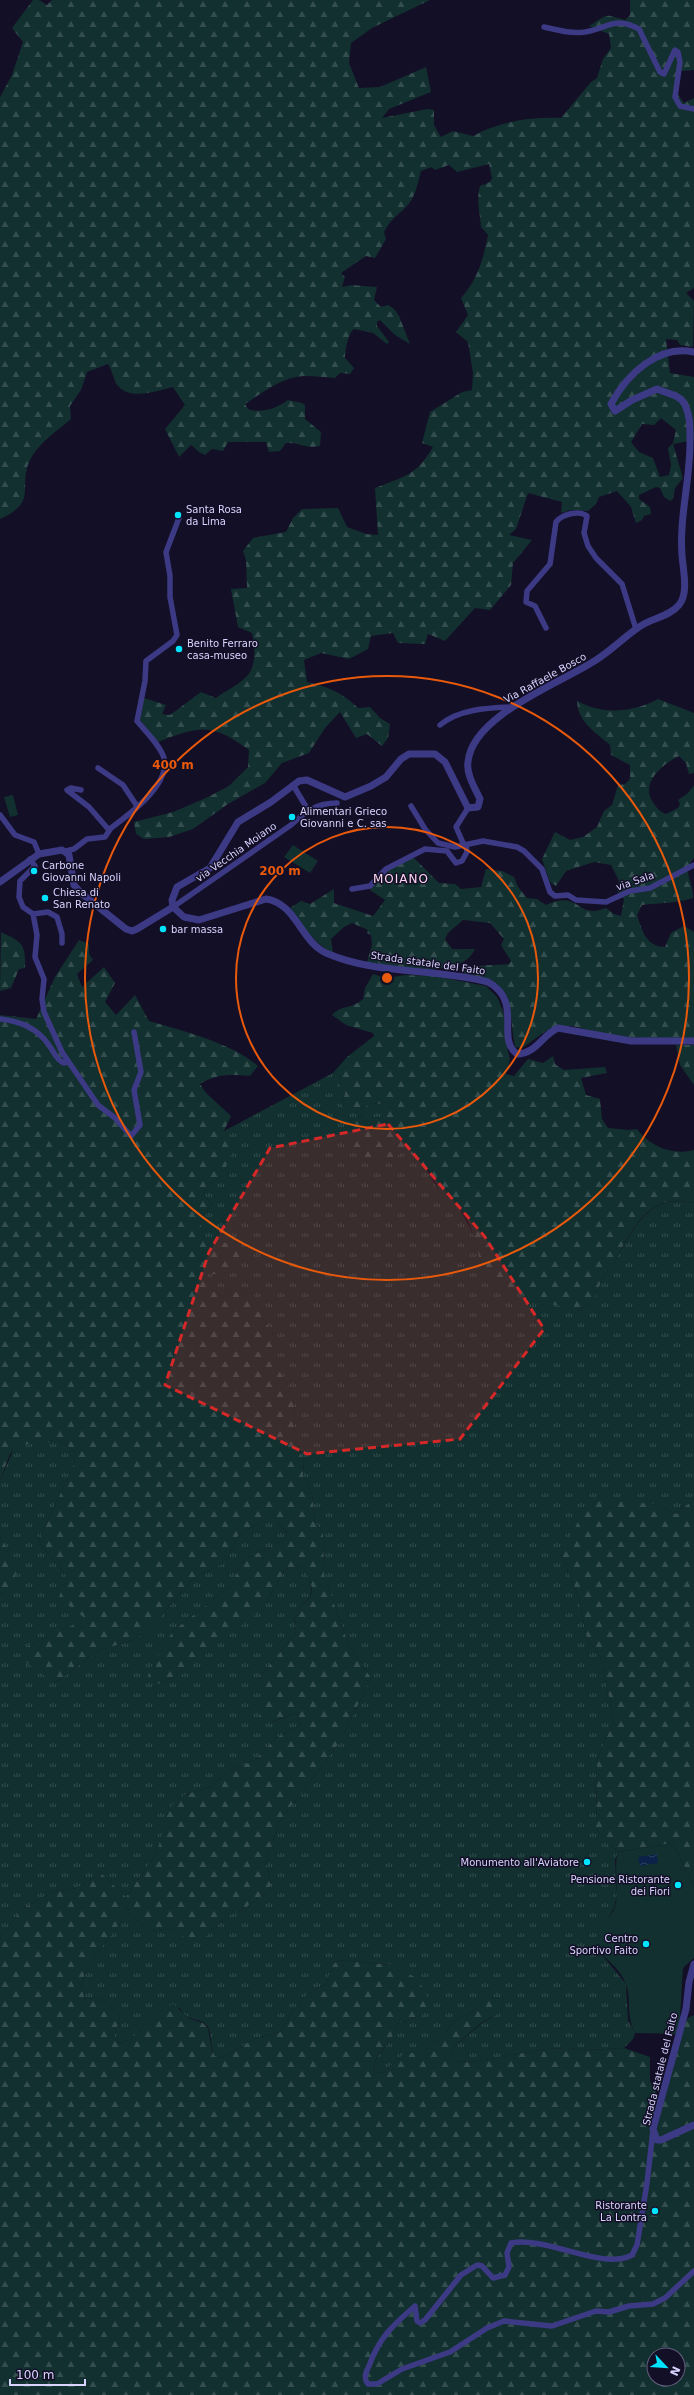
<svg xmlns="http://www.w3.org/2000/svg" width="694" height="2395" font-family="'DejaVu Sans',sans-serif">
	<defs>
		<pattern id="grass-tufts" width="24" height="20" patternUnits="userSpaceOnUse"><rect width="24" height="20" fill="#12302f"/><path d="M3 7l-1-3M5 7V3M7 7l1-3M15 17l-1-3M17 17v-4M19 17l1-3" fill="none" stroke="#344d4e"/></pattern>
		<pattern id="forest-firs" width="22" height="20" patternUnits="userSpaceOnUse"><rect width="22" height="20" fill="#12302f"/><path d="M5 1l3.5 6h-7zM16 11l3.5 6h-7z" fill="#344d4e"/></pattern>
		<pattern id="water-waves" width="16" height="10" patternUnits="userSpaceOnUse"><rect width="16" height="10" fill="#0c2248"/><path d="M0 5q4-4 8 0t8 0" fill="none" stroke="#2f4163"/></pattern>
	</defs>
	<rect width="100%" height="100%" fill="#130f26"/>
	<path fill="url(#grass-tufts)" d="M333,1073L339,1075L341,1088L345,1094L341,1104L360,1109L372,1103L382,1104V1118L359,1116L352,1124L349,1140L394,1158L404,1150L416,1156L425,1167L443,1198L460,1209L476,1240L482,1268L579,1311C595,1301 595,1296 602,1280C605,1272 613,1265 617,1257C635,1226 650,1192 694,1203V1499L676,1514L655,1504L561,1554L579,1598L587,1639L600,1656L614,1720L597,1760L596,1829L618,1852L615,1860L617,1895L614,1908L607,1920L599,1951L626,1984L628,2020L635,2033L633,2039L624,2048L590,2050L567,2048L546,2049L479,2061L454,2062L451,2049L481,2024L500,2012L504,1999L488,1998L477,2008L452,2023L444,2035L426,2049L420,2053H406L382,2073L375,2072C371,2057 387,2049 392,2036C394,2033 395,2028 396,2024L422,2015L394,1965L338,1960L333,1965L326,1984C300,1995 294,2008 281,2032L256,2038L221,2058L215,2056C210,2047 212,2036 208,2027C202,2016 187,2024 180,2008L150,2018L132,2039L119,2043L114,2037L120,2018C110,2002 103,1998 85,1999L81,1987L87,1966L121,1922L126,1906L135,1919L151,1931L171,1928L189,1939H203L228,1915L240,1911L269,1891L271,1884L266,1862L279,1822L340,1742L371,1678L348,1643L328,1587L324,1574L323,1533L315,1522L312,1494L303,1475L304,1461L295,1440L294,1395L276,1366V1338L260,1313L254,1295L242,1290L222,1297L205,1285L208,1274H229L237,1245L204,1240L200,1220L212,1204L203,1194L205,1187L222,1176L224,1131Z
		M52,1440H59L76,1452L73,1467L38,1541L66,1575L87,1619L28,1646L55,1683L98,1651L130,1641L148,1631L193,1579L225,1562L238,1536L243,1532L262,1521L269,1520L282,1527L287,1532L284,1539L243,1561C235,1569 238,1578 231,1586L173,1631L158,1684L173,1677L264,1605L286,1569L299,1566C310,1573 313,1585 310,1597L295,1612L296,1633L259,1678L265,1690L272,1722L297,1713L301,1724L276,1738L255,1760L228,1771L212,1786L184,1795L157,1853L126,1897L101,1873L77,1888L53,1892L22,1909L0,1938V1593L4,1592L15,1562L0,1537V1481L14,1448L19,1444H47Z"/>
	<path fill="url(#forest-firs)" fill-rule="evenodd" d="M33,0H39L47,5L52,0H430L372,28L351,43L349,63L359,88L380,87L426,67L431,92L389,109L382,118L427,109L434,110V125L441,137L453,131L473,136C500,121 531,117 561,118L591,82L597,78L603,59L611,48L609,34L589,26C610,13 603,14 625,20L630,15V0H694V70L680,71L677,93L684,103L694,98V288L686,293L694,301L693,347L680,345L677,340L666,339L670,373L694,377V440L673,444L683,478L675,488L673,499L670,501L664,497L660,488L656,487L639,495V499L650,507L651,514L644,516L642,520L636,523L631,507L617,491L599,497L596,504L588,511L571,510L561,513L562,502L528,493L516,529L509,535L532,540L513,563L511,585L490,610L475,608L445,641L428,634L425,644L398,643L393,633L371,636L368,649L349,659L321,653L304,660L307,682C327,686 343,693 358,708L370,707L380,718L390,724L388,738L382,746L367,734L356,738L340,712L325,728L309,753L282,763L265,783L228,804L193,829L169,837L144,839L136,834L134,822L173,812L206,798L229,786L248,767L249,750C211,722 199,726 158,742L139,719L144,698L166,705L162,714L170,715L201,692L216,698C225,691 237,686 245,678C257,668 255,647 252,633L238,627L231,589L247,588L246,560L243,551L253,538L286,532L293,518L302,509L338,508L347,527L366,534L378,535L375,488C405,476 416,476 433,447L422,443L430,412L462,392L472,390L473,373L468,342L456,332L468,315L461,298C477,281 484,257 488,235L481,227C480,211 476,201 480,186L490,182L492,178L489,164L457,172L449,165L435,170L432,167L421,171C418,183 415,198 407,206C397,216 391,219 384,232L386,239L375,258L366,256L341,273L345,277L342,287L352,285L377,287L374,300L381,307L388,305L394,309L399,316L410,344L395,335L380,320L377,322V326L389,342L387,344L373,333L354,329C348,333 345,351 345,358L354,368L350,374L340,373L335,378C325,377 314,376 304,376C282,377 262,393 245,404L248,409C262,414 277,408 288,400L302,403L305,405V419L321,432L320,446C305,449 300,442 286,443L280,451L269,452L266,442H228L223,451L212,449L205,455L199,452L191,445L179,457L165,429L185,405L173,387C157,391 132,400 119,387C114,382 112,370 108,364L87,372L81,390L70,406L71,419C58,430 39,443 31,458C16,487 40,501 0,519V97L12,75L23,42L12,28ZM661,418L676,430L673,443L668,448L671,465L669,475L660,477L653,458L639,452L631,442L642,424L654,425Z
		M658,699L694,713V773L689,774L686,763L679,756C661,765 639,784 654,804C658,809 660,812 666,814L678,808L680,804L678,800L688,793L694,785V858C681,871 694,883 693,898C677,903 659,903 642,905L637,915C642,930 646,947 665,947L671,933L684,926L694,932V1038H623L572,1026H561L546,1031L522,1048L515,1047C507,1002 518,982 464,974V971C477,963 495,966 509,964L511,961L501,945L504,939L490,923L463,920L448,933L445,939L452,949H475C460,982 395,965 367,962L372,945L371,935L367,933L368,930L352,923L344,927L331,939L333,953C312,942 303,926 290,908L301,901L310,904L334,889V903L373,916L385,900L370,890L380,873L412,856L439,883L455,884L461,889L481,887L486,869L502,871L514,877L518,887L527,898L537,899L546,905C581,889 575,920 606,908L614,914L621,916L624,899L617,891L619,881L611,865L594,862L566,871L556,886L550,882L542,859L555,832L570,840L583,837L597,827L604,811L612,805L618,785L625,784L630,779V765L611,755L610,745C595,732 578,722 577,701C604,715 631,713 658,699Z
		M1,932C22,942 26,944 25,968L19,969L11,988L0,991Z
		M79,940L89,944V954L93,960L77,974L82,987L104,967L115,983L105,1002L116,1015L135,995L149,1021C181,1030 234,1044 258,1066L250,1076C232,1074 215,1074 200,1084L206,1093L231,1116L224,1131L233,1150L222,1176L205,1187L203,1194L212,1204L200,1220L204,1239L237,1245L242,1258L229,1274H208L205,1285L222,1297L242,1290L254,1295L260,1313L276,1338V1366L294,1395L295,1440L304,1461L303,1475L312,1494L315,1522L323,1533L324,1574L328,1587L348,1643L371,1678L340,1742L279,1822L266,1862L271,1884L269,1891L240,1911L228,1915L203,1939L189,1940L171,1928L151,1931L135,1919L126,1906L121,1922L87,1966L81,1987L85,1999C103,1998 110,2002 120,2018L114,2037L119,2043L132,2039L150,2018L167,2006L174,2004L188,2018L203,2023L208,2028L212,2050L215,2056L221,2058L256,2038L281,2032C294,2008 300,1995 326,1984L333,1965L338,1960L394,1965L418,1979L430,2003L422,2015L396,2024C395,2028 394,2033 392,2037C386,2049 371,2057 375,2072L382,2073L406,2053H420L426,2049L444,2035L452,2023L477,2008L488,1998L504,1999L500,2012L480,2024L451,2049L454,2062L479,2061L546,2049L567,2048L590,2050L624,2048L650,2057V2081L663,2105L683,2028L688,2018L694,2015V2395H0V1938L22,1909L53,1892L77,1888L101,1873L126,1897L157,1853L168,1809L184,1795L212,1786L228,1771L255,1760L276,1738L301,1724L297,1713L271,1722L259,1718L265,1691L259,1678L296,1633L295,1612C299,1607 306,1603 309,1598C316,1588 308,1572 299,1566L286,1569L264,1605L254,1616L173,1677L158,1684L151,1682L148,1676L150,1669L173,1631L231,1586C238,1578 235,1569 243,1561L284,1539L287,1532L282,1527L269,1521H262L243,1532L238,1536L225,1562L193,1579L148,1631L130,1641L98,1651L55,1683L21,1659L28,1646L86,1619L59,1598L66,1575L38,1541L73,1467L76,1452L59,1440H52L47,1444H19L10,1454L0,1481V1015L36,1019L55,977ZM654,2355H678V2379H654Z
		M373,974L387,978L405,975L434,976L486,986L497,997L504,1013L506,1043L510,1060L506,1074L514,1076L528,1059L543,1063L553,1056L555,1064L564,1070L605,1067L607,1073L581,1078L586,1095L600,1099L602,1119L608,1128L629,1130L637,1129C650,1146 672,1156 694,1150V1203C650,1192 635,1225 617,1257C613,1265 605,1272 602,1280C594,1298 596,1300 579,1311C556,1305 490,1291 482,1267C476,1248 474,1226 461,1210C456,1205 448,1204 443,1199C439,1193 437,1185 434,1179C427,1166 417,1157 404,1150L394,1158L380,1160L366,1158L353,1153L349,1147V1140L352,1119L359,1116L382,1118V1104L372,1103L360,1109L343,1107L341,1104L345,1094L341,1088L339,1075L333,1073L347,1057L374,1036L373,1033L346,1025L332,1015C342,1004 351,1010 363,999L365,988Z
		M676,1045H694V1085L680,1065Z
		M694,1499V1887L673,1843L618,1852L596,1829L597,1760L614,1720L600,1656L587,1639L579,1598L561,1554L586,1507L601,1500L655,1504L676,1514Z
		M0,1537C4,1544 13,1554 15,1562C18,1575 14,1591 0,1593Z"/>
	<path fill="#12302f" d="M13,795L18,815L10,817L4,797Z
		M293,845L318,861L310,873L284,857Z
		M673,1843L694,1887V1958L683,1968L679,2034L635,2033C625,2013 632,2001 626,1984C614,1955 591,1962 600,1922C628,1913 611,1872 618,1852Z"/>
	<path fill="url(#water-waves)" d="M657,1854L658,1863L640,1866L638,1857Z"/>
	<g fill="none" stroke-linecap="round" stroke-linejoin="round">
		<path stroke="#3d3a85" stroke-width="5.5" d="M544,27C557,30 571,34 585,32C609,28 614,16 639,29L660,72L664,74L675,50L678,52L680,62L675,97L680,106L694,109
			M546,628L535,606L526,602L527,591L550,564L556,522C562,514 579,510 587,516L584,533L588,546L596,558L622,584L636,629
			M440,725C459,709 487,708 511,707
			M98,768L123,785L137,806
			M293,785L308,810
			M81,790L71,788L67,790L89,807L109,830
			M411,806L425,829L438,843L455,847L483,841L517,847L524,851L542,869L550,892L555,896L568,895L576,900L606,902L630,891L650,888L694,865
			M0,815L15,835L34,842L39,854
			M464,845L456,827L468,808
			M66,851L74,849L87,839L105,837L111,828C130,814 171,784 164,758C160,745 146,732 137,721L145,681L146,661L173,641L177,635L170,597V576L166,552L179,518
			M30,859L35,866L20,881L19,897L23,907L33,914L34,919L37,935L35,957L44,979L42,999L44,1012L62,1052L98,1105L115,1118L131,1136L140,1125L134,1090L141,1072L134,1032
			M352,889L370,886L386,869L425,849L447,851L456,863L462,861L467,852L466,845
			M173,907L291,825C305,812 316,803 337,803
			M33,914L48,912L57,917L62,934V943
			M0,1019C19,1021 37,1028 48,1044C54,1051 55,1059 64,1063L68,1061
			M653,2130L647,2183L637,2245L632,2255C602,2271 548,2236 511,2243L507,2253L509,2267L505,2275L493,2278L482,2266L477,2265L461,2275L425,2320L420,2323L417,2321L415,2306C392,2326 379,2338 369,2366C366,2372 363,2378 368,2384H377L402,2369L450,2352L487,2328L504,2321L552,2326L596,2311L609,2312L629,2306L653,2304L665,2298L694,2271"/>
		<path stroke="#3d3a85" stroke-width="7" d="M694,352C659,344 627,374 611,404L615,411L632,400L657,389C666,393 681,395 685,405C690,415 690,426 690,438C691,477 679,516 682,555C683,570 689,593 679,605C669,617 651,618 639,627C624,637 612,650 596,660C561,683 472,715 468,762C466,774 475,788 480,799L478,807L468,808L445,762L435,754H409L401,759L386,777L371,786L345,797L307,780L299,781L271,802L238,822L210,868L177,887L172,900L173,907L184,917L199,920L266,899C296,903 301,942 326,953C376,975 435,968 488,982C524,1002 495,1038 517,1054C536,1054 542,1035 558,1028L631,1041H694
			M0,882L39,854L62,850L69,855L74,885L81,893L126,929L132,931L137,929L173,907
			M694,1964L689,1982L686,2009L653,2129L657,2140H661L694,2125"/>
	</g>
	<path fill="#d62828" fill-opacity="0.2" stroke="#d62828" stroke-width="3" stroke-dasharray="8 5" stroke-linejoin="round" d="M388,1124L485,1237L544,1329L460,1439L307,1454L165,1385L209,1252L270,1148Z"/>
	<g fill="none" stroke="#e8590c" stroke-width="2">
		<circle cx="387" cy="978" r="151"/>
		<circle cx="387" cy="978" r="302"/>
	</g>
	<g fill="#00e5ff" stroke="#130f26" stroke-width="1.5">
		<circle cx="178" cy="515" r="4"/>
		<circle cx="179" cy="649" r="4"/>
		<circle cx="292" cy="817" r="4"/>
		<circle cx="34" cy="871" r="4"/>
		<circle cx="45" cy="898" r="4"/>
		<circle cx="163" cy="929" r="4"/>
		<circle cx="587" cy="1862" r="4"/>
		<circle cx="678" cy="1885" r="4"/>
		<circle cx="646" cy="1944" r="4"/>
		<circle cx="655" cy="2211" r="4"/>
	</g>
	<g text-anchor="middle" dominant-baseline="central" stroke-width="3" stroke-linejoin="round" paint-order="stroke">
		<g font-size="10" fill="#d9d4ff" stroke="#130f26" text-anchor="start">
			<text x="186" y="509">Santa Rosa<tspan x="186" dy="12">da Lima</tspan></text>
			<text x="187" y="643">Benito Ferraro<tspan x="187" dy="12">casa-museo</tspan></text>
			<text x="300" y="811">Alimentari Grieco<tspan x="300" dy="12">Giovanni e C. sas</tspan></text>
			<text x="42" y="865">Carbone<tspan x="42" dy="12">Giovanni Napoli</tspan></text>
			<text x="53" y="892">Chiesa di<tspan x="53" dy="12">San Renato</tspan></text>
			<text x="171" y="929">bar massa</text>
			<text x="579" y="1862" text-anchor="end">Monumento all'Aviatore</text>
			<text x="670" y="1879" text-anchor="end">Pensione Ristorante<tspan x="670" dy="12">dei Fiori</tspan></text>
			<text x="638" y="1938" text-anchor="end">Centro<tspan x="638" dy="12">Sportivo Faito</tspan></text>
			<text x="647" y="2205" text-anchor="end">Ristorante<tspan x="647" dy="12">La Lontra</tspan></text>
		</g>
		<g font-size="10" fill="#d9d4ff" stroke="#130f26">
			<text transform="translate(545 678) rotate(-29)">Via Raffaele Bosco</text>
			<text transform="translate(236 852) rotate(-35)">via Vecchia Moiano</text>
			<text transform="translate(635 881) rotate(-19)">via Sala</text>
			<text transform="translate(428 963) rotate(8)">Strada statale del Faito</text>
			<text transform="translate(660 2069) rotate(-76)">Strada statale del Faito</text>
		</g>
		<g font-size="12" letter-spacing="1" fill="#ffd6f0" stroke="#130f26">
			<text x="401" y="879">MOIANO</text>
		</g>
	</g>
	<circle cx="387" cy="978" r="6" fill="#e8590c" stroke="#130f26" stroke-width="2"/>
	<g font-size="12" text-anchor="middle" font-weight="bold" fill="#e8590c" stroke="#130f26" stroke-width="3" stroke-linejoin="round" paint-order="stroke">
		<text x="173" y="769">400 m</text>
		<text x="280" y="875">200 m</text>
	</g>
	<g transform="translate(666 2367) rotate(115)"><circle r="19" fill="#130f26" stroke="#625e7d"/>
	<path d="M0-3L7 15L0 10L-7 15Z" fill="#00e5ff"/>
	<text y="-6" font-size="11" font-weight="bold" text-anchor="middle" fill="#d9d4ff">N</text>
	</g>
	<path d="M10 2379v6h75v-6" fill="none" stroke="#d9d4ff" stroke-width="2"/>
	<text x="16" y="2379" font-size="12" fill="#d9d4ff" stroke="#130f26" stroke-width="3" paint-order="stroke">100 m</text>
</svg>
